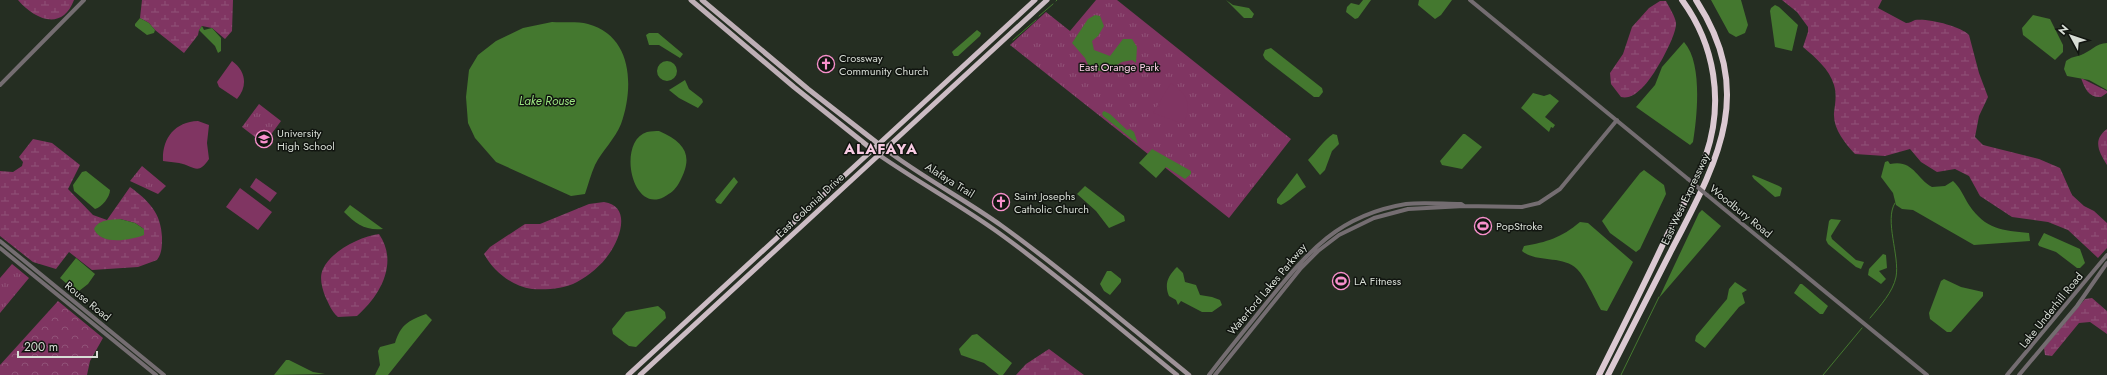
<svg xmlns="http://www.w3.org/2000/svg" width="2107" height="375" font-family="Jost,sans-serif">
	<defs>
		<pattern id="forest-crowns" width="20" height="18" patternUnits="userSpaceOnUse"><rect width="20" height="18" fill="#803562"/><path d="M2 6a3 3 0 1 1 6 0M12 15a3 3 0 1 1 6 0" fill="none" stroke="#915278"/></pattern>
		<pattern id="wetland-marsh" width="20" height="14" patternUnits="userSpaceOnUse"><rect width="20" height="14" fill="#803562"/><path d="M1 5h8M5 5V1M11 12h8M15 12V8" fill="none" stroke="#915278"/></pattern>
		<pattern id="park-tufts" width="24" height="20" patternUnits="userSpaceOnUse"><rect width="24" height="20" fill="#803562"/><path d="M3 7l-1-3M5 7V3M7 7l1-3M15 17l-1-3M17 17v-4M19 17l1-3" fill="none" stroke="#915278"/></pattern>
	</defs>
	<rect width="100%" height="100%" fill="#252e22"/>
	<path fill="url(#forest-crowns)" d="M58,301L103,338L90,361L87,375H0V365Z"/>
	<path fill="url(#wetland-marsh)" fill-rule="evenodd" d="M18,0H74C62,32 34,19 18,0Z
		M142,0H233L232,31L225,39L212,28L202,26L199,30L198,35L184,53L155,30L149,23L140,18Z
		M1782,0H1882L1878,8L1906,23C1910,23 1912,21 1915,20C1927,18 1961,26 1969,35L1979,73L1988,97L1979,116L1975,137L1983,145L2039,159L2060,168L2072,195L2084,206L2094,211L2107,223V248L2098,258L2068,230L2048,222L2012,217L1980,196L1969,176L1955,169L1937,172L1921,162L1910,149L1885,156L1855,154C1845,143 1833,129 1834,113C1835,104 1837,95 1834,85C1829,69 1816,58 1803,47L1808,32V27L1797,12Z
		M1660,1H1666C1669,7 1675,16 1676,23C1677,36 1652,80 1642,88C1636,94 1629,99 1621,97L1611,84L1610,73L1623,54L1632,27L1649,8Z
		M2081,78L2107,91V93L2101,97C2089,98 2085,89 2081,78Z
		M2107,129V165C2099,152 2092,140 2107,129Z
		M33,139L52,143L80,165L68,189L93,215L107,220L130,187C149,201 161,213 162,237C162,247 162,253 157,260L138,267L92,270L69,252L56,269L33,262L0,236V171L13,172L22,166L23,162L19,157ZM120,219L135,223L144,229V234L118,240L102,237Z
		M604,202C632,206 620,239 609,254C602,265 588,276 577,282C564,289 546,290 532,289C512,286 494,272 484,254L490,247L525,224H540L589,204Z
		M379,234C399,263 380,296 357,316L338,317C331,311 329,304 325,296C322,288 319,277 323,269C331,251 361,236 379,234Z
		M2092,298L2107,311V334L2090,322L2079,323L2052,356L2045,355L2044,348L2085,299Z
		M1049,349L1084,375H1016L1026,364Z"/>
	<path fill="url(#park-tufts)" d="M1096,0H1117L1291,139L1229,218L1010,45L1046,12L1070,31Z
		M259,104L281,121L264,144L242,127Z
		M142,166L166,186L158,194L130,181Z
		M12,264L29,278L0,313V278Z"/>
	<path fill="#803562" d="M232,61C246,71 248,86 237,99L219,87L217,82Z
		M1171,83C1189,95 1191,104 1184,124L1153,113Z
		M198,121L209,125L207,143L209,159C198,176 194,166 179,163C174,162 168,162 163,161C162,139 174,122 198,121Z
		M256,178L277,193L270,202L250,187Z
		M240,188L272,212L258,230L226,207Z"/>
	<path fill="#44782f" d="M1226,0L1233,5L1249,8L1254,14L1252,18H1244Z
		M1363,0H1371L1358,18L1355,19L1346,12L1347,7L1351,3L1359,5Z
		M1419,0H1452L1441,15L1435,19L1418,5Z
		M1711,0H1741L1748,25L1745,33L1736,37L1729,33Z
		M1775,5L1779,7L1798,25L1792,51L1775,47L1770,11L1771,8Z
		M1095,15L1100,16L1104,26L1098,36L1092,41L1094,50L1110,56L1123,39H1132L1137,47L1136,63L1132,60L1122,62L1105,72L1090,69L1085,58L1072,43L1088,19Z
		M2033,15L2050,19L2063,45V52L2055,60L2023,35L2022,28Z
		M140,18L149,23L155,30L154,33L147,35L135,26V24Z
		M552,22C563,23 577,21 588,24C633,36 634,88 621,124C615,139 602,151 595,165C591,174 588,185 585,194L571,196L496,162L475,138L468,123L466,97L469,70L478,55L496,41L523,28Z
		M202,26L204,30L212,28L221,38V51L218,53L215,46L199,30Z
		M977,30L981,33L980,36L958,56H954L952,52L954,50Z
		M649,33H658L683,54L680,58L659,45H649L646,35Z
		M1684,42C1703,63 1697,117 1693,142L1690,145L1636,107L1655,85L1662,67Z
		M2107,43V90L2089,80L2067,76L2064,69L2066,61C2071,57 2075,57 2081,55C2090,52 2096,43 2107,43Z
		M1271,48L1322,88L1323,92L1319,97H1314L1265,59L1263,55L1265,50Z
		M657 71a10 10 0 1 1 20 0a10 10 0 1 1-20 0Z
		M685,80L689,89L702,99L703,102L698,108L679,98L669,90Z
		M1533,93L1544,96L1550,94L1559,101L1545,117L1555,125L1553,128L1551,127L1549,132L1521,108Z
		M1104,111L1110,114L1127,130L1130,129L1134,132L1138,144L1103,116L1102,113Z
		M659,131C686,143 694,156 679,183C675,190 671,193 664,197C631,214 617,141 647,132C651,131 656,131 659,131Z
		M1333,134L1337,135L1339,144L1332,151L1325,170L1320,175L1308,160C1316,152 1324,140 1333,134Z
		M1463,134H1465L1482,147L1462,169L1442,165L1440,161Z
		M1152,149L1191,171V174L1185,179L1166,167L1156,178L1139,163Z
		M1888,161L1890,164C1913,159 1916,178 1932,187L1945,186L1953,181C1960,187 1964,197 1969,205C1986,230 2002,230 2029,233L2030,241L1974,245L1913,210L1902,209L1896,205L1893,193L1881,177L1885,162Z
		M1644,170L1664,185L1666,194L1640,249L1636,252L1610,233L1602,221L1640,173Z
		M86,171L110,190C110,197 102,207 95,209L74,191L73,185L82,172Z
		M1297,173L1306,187C1296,193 1290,201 1281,205L1277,203V199Z
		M1753,175L1779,186L1782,188L1780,196L1775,197L1754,179L1752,176Z
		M734,177L738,182L721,204L717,203L715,200Z
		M1085,186L1124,216L1125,221L1109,228L1096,211L1077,194Z
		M350,205L383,229C366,231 356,224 344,212Z
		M1702,210L1721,226L1659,298L1699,213Z
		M120,219L135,223L144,229V235C131,240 101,246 94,229C99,219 111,220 120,219Z
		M1831,219L1841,220L1831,236L1832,239L1856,260L1864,262L1861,269L1856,267L1828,244L1826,240L1829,221Z
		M1580,222L1588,223L1633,262L1607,311L1601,310C1595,299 1585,277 1577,269C1563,255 1536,263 1522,251L1524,246C1547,242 1561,238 1580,222Z
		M2044,233L2080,249L2085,263L2080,268H2077L2056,252L2039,246L2038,244Z
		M1883,254L1886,255L1887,268L1879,271L1886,279L1881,284L1868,275L1869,269Z
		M76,258L95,274L88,284L79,291L73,289L60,278Z
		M1177,267L1183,273L1185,282L1196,285L1200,295L1212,297L1220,300L1222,305L1212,312H1202L1181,301L1178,305L1176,300L1169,296C1164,284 1168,276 1177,267Z
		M1107,271H1111L1121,279V282L1110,295L1104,291L1100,284Z
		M1944,279L1961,287L1983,292V296L1951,332H1947L1930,319L1929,313L1941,281Z
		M1735,282L1747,290L1742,293L1745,303L1739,307L1705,348L1695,341L1696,336L1727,299L1729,289Z
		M1800,284H1802L1828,306L1823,314H1820L1794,293Z
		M658,306L665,312L666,318L636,347L629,346L613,334L612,329L626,312Z
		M426,314L432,320L388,375H375L380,365L378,351L380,347L395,343C401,325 407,321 426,314Z
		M977,334L1012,363L1003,375H999L984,363L961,355L959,349L972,335Z
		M286,360H289L313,372L325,374L274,375Z"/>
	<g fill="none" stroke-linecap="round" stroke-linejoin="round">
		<path stroke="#44782f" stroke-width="1" d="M1056,1L1057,0
			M1039,16L1053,4
			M1013,40L1036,20
			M1870,318C1880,306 1893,292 1896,277C1900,256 1884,220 1895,203
			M1621,375L1659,297
			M1823,375L1862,328"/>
		<path stroke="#746d71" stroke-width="4" d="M1470,0L1688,179
			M0,85L84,0
			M1707,195L1927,375
			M0,241L164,375
			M0,248L156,375
			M1209,375C1228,350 1248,326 1268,301C1308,252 1338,215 1406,204C1423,202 1443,204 1461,204L1464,206
			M1215,375L1301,268L1318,251L1339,235L1374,218L1408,209L1464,206L1522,207L1539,203L1560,189L1617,120
			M2007,375L2107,255
			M2019,375L2077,306L2107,263"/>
		<path stroke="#9e9298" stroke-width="4.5" d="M885,149C922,177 964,199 1002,226C1066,272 1127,325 1189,375
			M879,155C918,182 960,205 999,233C1060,277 1118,327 1177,375"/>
		<path stroke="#beafb6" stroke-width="5" d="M691,0L794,87L879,155
			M702,0L808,89L885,149"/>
		<path stroke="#ccbcc4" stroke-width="5" d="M628,375L1035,0
			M640,375L1047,0"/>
		<path stroke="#dbc9d2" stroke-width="6" d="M1599,375C1621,331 1643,287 1664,242C1678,213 1696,185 1706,155C1724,102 1715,45 1682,0
			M1608,375C1629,333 1650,292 1671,251C1717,162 1757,94 1696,0"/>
		<path stroke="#746d71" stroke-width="4" d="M1688,179L1707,195"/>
	</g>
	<defs>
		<g id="church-ring" transform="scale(0.9)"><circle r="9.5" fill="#111510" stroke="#f890cc" stroke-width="1.5"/><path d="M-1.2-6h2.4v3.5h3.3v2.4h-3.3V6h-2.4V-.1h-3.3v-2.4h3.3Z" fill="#f890cc"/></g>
		<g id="school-ring" transform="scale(0.9)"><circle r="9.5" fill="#111510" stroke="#f890cc" stroke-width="1.5"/><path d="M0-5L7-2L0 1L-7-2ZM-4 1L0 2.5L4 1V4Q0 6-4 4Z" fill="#f890cc"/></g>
		<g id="stadium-ring" transform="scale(0.9)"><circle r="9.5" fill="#111510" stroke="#f890cc" stroke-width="1.5"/><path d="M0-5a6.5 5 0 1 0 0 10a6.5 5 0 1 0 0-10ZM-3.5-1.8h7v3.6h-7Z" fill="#f890cc"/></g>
	</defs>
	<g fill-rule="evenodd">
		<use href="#church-ring" x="826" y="64"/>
		<use href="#school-ring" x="264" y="139"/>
		<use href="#church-ring" x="1001" y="202"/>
		<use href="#stadium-ring" x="1483" y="226"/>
		<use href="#stadium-ring" x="1341" y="281"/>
	</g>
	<g text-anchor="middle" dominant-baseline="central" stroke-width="3" stroke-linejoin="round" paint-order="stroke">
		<g font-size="11" fill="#d7ddd5" stroke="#111510" text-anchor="start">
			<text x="839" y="58">Crossway<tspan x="839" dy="13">Community Church</tspan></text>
			<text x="277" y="133">University<tspan x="277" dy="13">High School</tspan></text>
			<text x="1014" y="196">Saint Josephs<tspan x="1014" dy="13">Catholic Church</tspan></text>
			<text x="1496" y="226">PopStroke</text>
			<text x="1354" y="281">LA Fitness</text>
		</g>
		<g font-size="11" fill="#facce4" stroke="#111510">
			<text x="1119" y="67">East Orange Park</text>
		</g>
		<g font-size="11" fill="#d7ddd5" stroke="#111510">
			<text transform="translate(950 180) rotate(32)">Alafaya Trail</text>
			<text transform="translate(1685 199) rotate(-65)">East-West Expressway</text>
			<text transform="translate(810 205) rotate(-43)">East Colonial Drive</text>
			<text transform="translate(1741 211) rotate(39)">Woodbury Road</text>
			<text transform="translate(1267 289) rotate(-50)">Waterford Lakes Parkway</text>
			<text transform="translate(88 301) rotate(39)">Rouse Road</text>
			<text transform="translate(2051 310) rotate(-51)">Lake Underhill Road</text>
		</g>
		<g font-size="12" font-style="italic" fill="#9ce481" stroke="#111510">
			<text x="547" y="101">Lake Rouse</text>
		</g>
		<g font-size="15" font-weight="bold" letter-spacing="1" fill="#f8cbe3" stroke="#111510">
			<text x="881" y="149">ALAFAYA</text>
		</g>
	</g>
	<g transform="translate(2071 36) rotate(310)" stroke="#111510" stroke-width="3" paint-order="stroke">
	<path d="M0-3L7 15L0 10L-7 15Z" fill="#d7ddd5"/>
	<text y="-6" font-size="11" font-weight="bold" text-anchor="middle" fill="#d7ddd5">N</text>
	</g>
	<path d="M18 351v6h79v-6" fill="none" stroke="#d7ddd5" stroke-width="2"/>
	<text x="24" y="351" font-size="12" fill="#d7ddd5" stroke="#111510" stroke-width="3" paint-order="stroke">200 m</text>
</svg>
